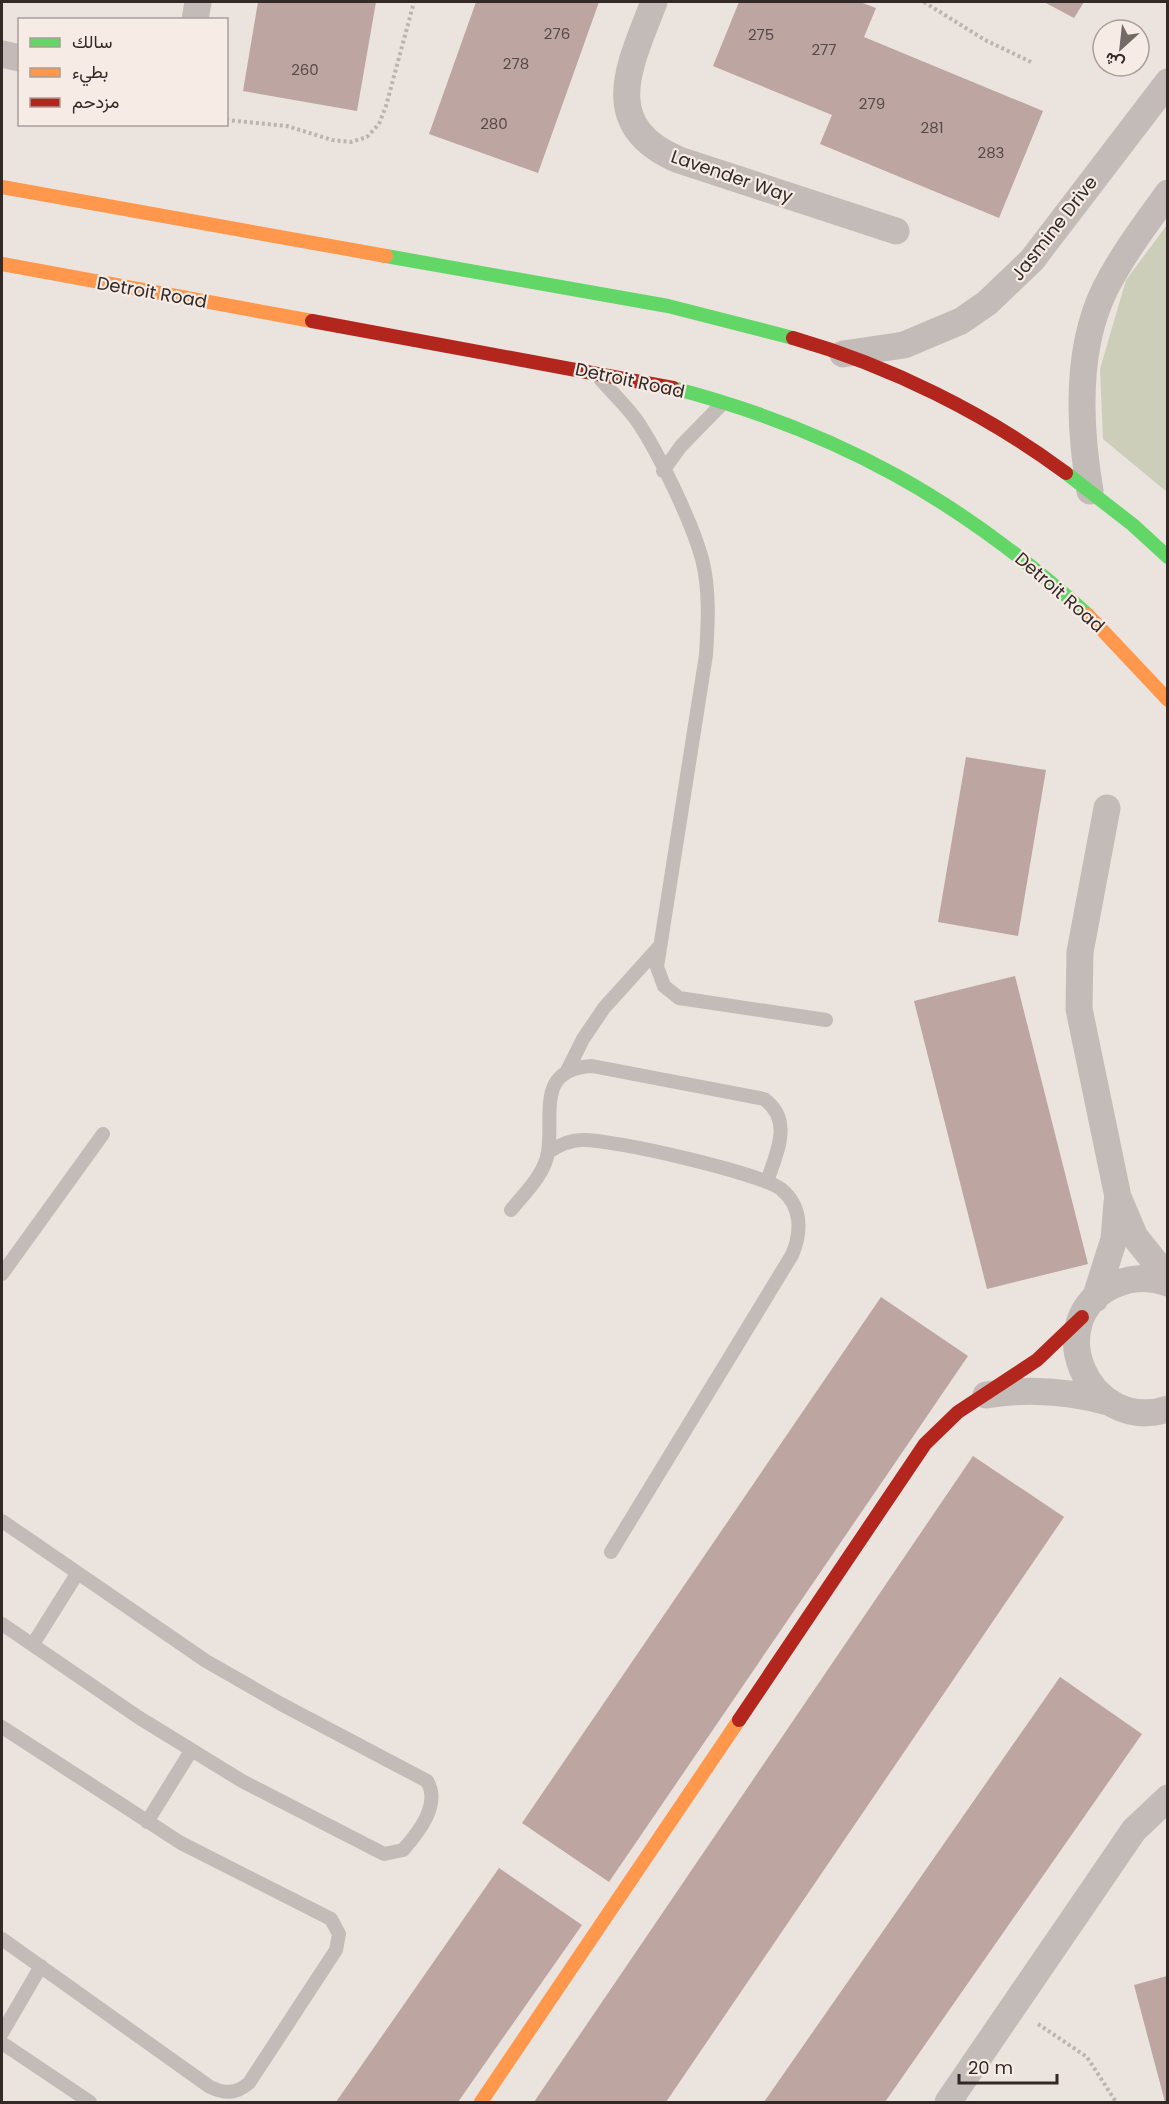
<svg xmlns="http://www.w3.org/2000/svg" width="1169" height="2104" font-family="Poppins,Vazirmatn,sans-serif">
	<rect width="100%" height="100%" fill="#eae3de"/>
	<path fill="#cdceb9" d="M1167,225V492L1103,439L1100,369L1126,280Z"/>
	<path fill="#bda5a1" d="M258,2H376L357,111L243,91Z
		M476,2H599L538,173L429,134Z
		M739,2H860L876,8L864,37L1043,111L999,218L820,144L832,115L713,66Z
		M1044,2H1084L1074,18Z
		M966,757L1046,770L1018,936L938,922Z
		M1015,976L1088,1264L987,1289L914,1001Z
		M881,1297L968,1356L609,1882L522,1823Z
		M973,1456L1064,1517L666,2102H534Z
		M1060,1677L1142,1734L885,2102H764Z
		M499,1868L582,1925L458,2102H336Z
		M1167,1976V2102H1165L1134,1985Z"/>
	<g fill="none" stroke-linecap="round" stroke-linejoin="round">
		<path stroke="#bcb4b0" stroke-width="4" stroke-dasharray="3 3" stroke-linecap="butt" d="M924,2L985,40L1031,62
			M226,120L287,126L332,140L351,142L367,137L379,124L386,106L414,2
			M1038,2024L1087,2057L1116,2102"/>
		<path stroke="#c3bbb7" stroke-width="14" d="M601,380C612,392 625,405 635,418C657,449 692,522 702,559C710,590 708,623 706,655L657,967L664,986L679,998L826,1020
			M663,471L681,446L721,405
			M566,1073L583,1039L604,1008L659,947
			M548,1152C559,1145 570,1140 582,1140C612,1139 760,1173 781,1189C802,1206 802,1232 792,1255L611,1552
			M511,1210C525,1193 545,1174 548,1152C554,1115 535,1069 592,1066L764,1099C794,1121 776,1153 767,1182
			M2,1274L103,1134
			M2,1521L206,1661L281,1704L427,1781C441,1804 419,1832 403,1850L384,1854L242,1781L138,1717L2,1624
			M33,1644L77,1574
			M2,1727L181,1843L331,1919L339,1934L336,1950L249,2083C236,2094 225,2094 210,2087L2,1939
			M147,1822L191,1751
			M2,2033L41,1966
			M2,2043L90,2102"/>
		<path stroke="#c3bbb7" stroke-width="27" d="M654,2C630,65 597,125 679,160L896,231
			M195,20L198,2
			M2,54L20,58
			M843,354L904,345L961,321L987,303L1032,260L1168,82
			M1090,491C1079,426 1075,350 1105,289C1122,255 1146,224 1168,193
			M1107,808L1080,952L1079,1009L1118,1197L1135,1237L1168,1278
			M1168,1283C1149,1276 1132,1277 1114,1285C1039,1319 1087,1435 1168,1409
			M1095,1299L1114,1239L1117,1202
			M986,1395C1027,1388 1068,1391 1108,1402
			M948,2102L1134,1830L1168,1798"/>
		<path stroke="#63d668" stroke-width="14" d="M386,256L668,306L793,338
			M673,388C838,431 962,501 1088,615
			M1066,473L1133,525L1168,557"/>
		<path stroke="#ff974d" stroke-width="14" d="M2,187L386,256
			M2,264L312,321
			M1088,615L1168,700
			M481,2102L739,1720"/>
		<path stroke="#b3261e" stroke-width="14" d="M312,321L673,388
			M793,338C890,366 985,413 1066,473
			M739,1720L925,1444L958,1412L1037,1360L1082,1317"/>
	</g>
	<g text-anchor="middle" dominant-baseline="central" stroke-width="4.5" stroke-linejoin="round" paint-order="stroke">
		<g font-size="15" fill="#564846">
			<text x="557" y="33">276</text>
			<text x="761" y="34">275</text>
			<text x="824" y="49">277</text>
			<text x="516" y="63">278</text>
			<text x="305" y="69">260</text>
			<text x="872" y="103">279</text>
			<text x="494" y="123">280</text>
			<text x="932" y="127">281</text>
			<text x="991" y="152">283</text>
		</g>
		<g font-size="18" fill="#332927" stroke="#f7ece5">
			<text transform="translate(732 176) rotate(19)">Lavender Way</text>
			<text transform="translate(1054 228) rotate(-52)">Jasmine Drive</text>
			<text transform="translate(152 292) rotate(10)">Detroit Road</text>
			<text transform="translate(630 380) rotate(12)">Detroit Road</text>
			<text transform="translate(1060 592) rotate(41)">Detroit Road</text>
		</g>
	</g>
	<rect width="1169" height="2104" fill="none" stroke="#332927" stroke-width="6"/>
	<rect x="18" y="18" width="210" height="108" fill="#f7ece5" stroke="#a99e99" stroke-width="1.5"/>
	<rect x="30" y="38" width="30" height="9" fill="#63d668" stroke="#a99e99" stroke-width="1.5"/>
	<text x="72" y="48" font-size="18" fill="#332927">سالك</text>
	<rect x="30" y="68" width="30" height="9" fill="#ff974d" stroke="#a99e99" stroke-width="1.5"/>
	<text x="72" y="78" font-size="18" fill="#332927">بطيء</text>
	<rect x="30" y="98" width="30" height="9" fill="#b3261e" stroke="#a99e99" stroke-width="1.5"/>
	<text x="72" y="108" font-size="18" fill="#332927">مزدحم</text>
	<g transform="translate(1121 48) rotate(207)"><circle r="28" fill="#f7ece5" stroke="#a99e99" stroke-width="1.5"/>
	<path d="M0-4.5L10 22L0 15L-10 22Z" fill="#736a67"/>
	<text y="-9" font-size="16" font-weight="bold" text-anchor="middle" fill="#332927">ش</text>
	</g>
	<path d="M959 2074v9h98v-9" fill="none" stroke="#332927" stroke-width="3"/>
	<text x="968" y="2074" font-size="18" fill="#332927" stroke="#f7ece5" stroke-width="4.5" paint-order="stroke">20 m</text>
</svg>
